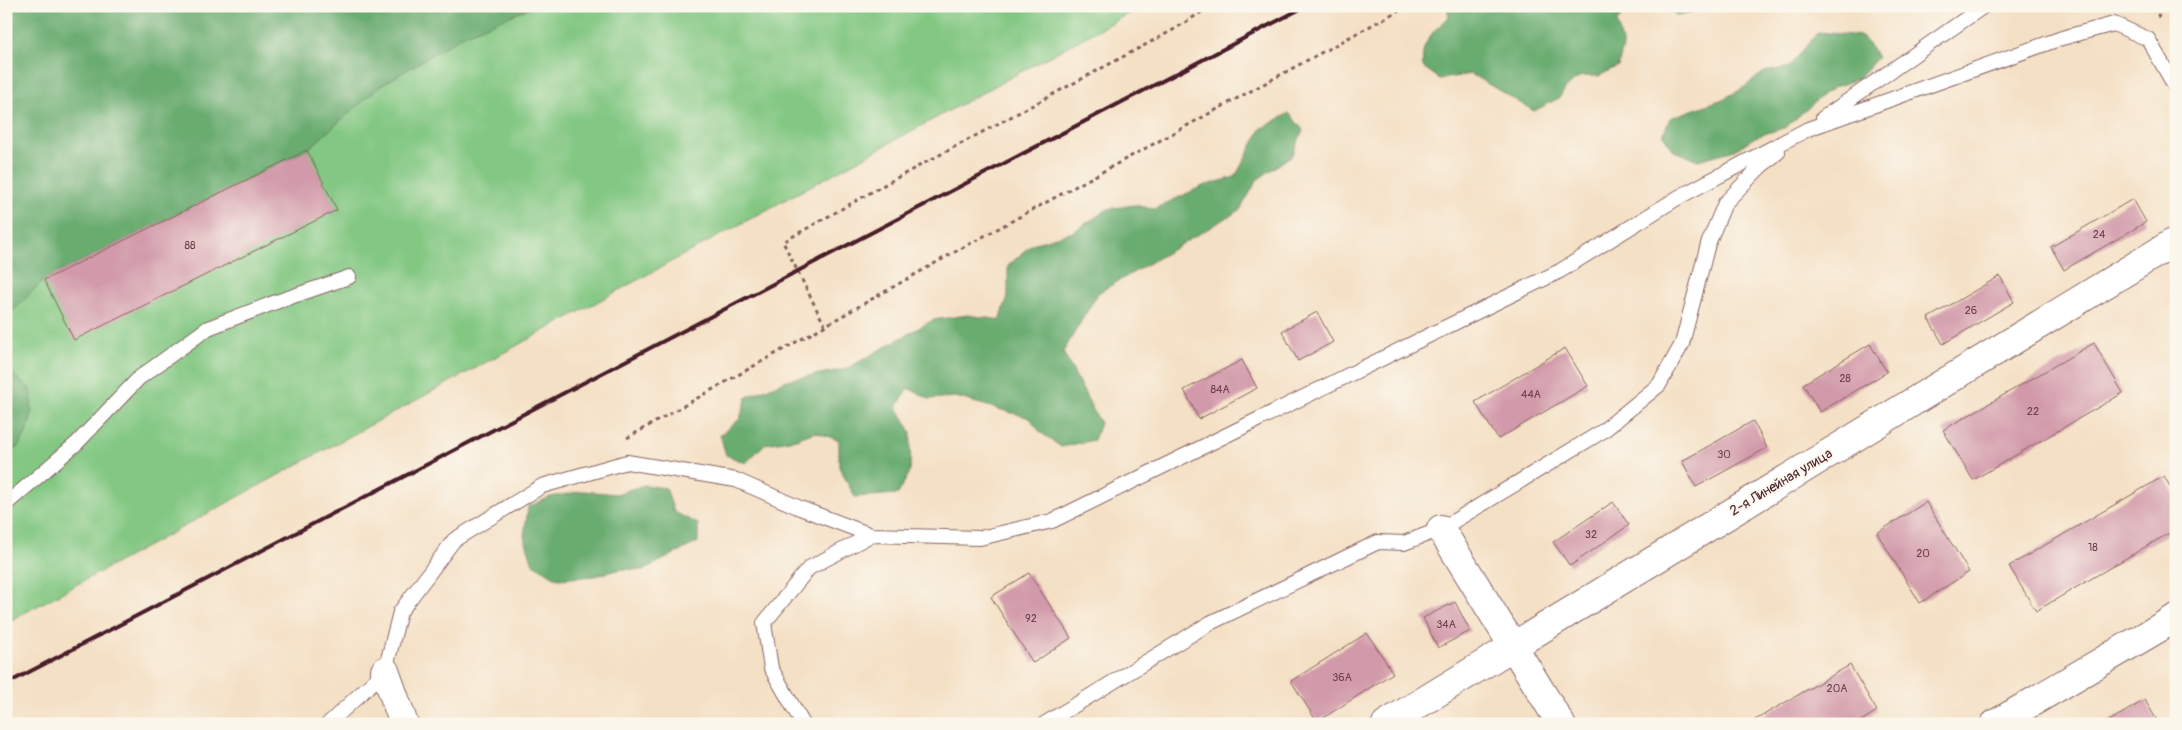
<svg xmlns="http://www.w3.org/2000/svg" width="2182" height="730" font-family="Pangolin,sans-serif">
	<rect width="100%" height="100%" fill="#fbf7ec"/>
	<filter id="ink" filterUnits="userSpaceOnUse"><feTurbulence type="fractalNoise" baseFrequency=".02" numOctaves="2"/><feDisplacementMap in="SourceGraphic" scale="10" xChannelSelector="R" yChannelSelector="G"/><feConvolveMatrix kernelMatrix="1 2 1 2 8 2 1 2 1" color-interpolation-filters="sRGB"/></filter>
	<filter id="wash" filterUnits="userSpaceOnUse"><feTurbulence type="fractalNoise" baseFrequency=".0096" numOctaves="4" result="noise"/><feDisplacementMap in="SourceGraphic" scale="20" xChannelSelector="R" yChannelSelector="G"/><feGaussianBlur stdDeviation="1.12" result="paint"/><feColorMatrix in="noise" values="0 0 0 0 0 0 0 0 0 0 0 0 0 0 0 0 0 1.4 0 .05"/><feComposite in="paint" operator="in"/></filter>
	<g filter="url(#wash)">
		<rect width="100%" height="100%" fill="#f4e0c5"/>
		<path fill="#82c782" stroke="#667356" d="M6,6H1142L6,623Z"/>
		<path fill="#69ac70" stroke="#5a664e" d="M6,6H534L464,35L379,87L307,150L44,280L6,318Z
			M1447,6H1628L1617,22L1623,47L1618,66L1599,76H1581L1567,86L1559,98L1534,111L1471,74L1440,79L1423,67C1420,43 1432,32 1449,17Z
			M1663,6H1726L1676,15Z
			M1818,32L1862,36L1878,57L1858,79L1837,86L1825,93L1786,127L1755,137L1735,150L1698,160L1674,151L1663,135L1670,118L1723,99L1742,89L1764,72L1789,67Z
			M1289,113L1303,130L1292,155L1257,180L1240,210L1098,293L1063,352L1100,423L1094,440L1061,447L1040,432L1030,418L956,397L929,399L908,388L897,407L911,432L910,471L898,494L855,497L839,467V440L815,432L796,439L765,444L746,463L726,455L720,435L740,419L747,397L787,380L846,369L933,320L968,315L1000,320L1008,296V266L1032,244L1073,232L1108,209L1134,205L1154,209L1203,186L1235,177L1261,129Z
			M6,369L30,389C35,420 28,438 6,460Z
			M644,485L666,488L674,512L698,524V542L643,570L622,569L594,576L558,579L533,564L524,536L528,507L550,497L584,491L616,494Z"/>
		<g id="blocks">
			<path fill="#d199a9" d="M307,150L337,210L74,340L44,280Z
				M2133,199L2146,222L2064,270L2051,247Z
				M2000,276L2014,302L1943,344L1928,318Z
				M1317,312L1333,342L1298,361L1282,331Z
				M2094,343L2123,393L1973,480L1943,430Z
				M1870,344L1887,372L1820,412L1803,384Z
				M1565,348L1588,386L1498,439L1475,402Z
				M1242,360L1257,388L1199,419L1184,390Z
				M1753,421L1767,448L1696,487L1682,461Z
				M2164,476L2176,497V529L2036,611L2009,566Z
				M1613,502L1629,525L1570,566L1553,542Z
				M1926,502L1969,572L1920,603L1877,533Z
				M1029,573L1071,638L1033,663L991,597Z
				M1455,602L1470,631L1438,648L1423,618Z
				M1367,633L1393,673L1317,722L1291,681Z
				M1850,665L1877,711L1856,724H1748Z
				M2145,700L2159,724H2104Z"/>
		</g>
	</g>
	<g filter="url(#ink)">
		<use href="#blocks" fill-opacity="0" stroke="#866361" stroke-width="1"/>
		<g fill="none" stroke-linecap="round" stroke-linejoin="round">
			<g stroke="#866361" stroke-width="16">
				<path id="lane" d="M1823,118L1984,6
					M6,504L77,443L139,378L208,328L276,302L349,277
					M328,724L385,671L400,612L454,540L542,486L627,462L736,480L800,508L871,535L980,538L1052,521L1560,271L1679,197L1808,129L2062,38L2114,24L2148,39L2176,88
					M803,724L771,668L764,623L809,568L871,535
					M1044,724L1210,623L1378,542L1404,543L1441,529L1603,431L1659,385L1682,344L1708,244L1725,203L1760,167L1778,152"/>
			</g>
			<g stroke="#866361" stroke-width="30">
				<path id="street" d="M1441,529L1561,724
					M385,671L404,724
					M1386,724L2176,241
					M1995,724L2176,618"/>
			</g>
			<path stroke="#866361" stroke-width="3" stroke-dasharray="4 4" stroke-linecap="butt" d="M2156,6L2159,18
				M825,326L783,242L891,181L1173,30L1211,6
				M627,438L953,253L1407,6"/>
			<use href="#lane" stroke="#fff" stroke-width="14"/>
			<use href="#street" stroke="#fff" stroke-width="28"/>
			<path stroke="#4a1f2b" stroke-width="4" d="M6,684L1306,6"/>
		</g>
	</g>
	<g text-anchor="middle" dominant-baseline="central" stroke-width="4" stroke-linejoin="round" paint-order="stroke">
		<g font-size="11" fill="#6c3e4a">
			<text x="2099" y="234">24</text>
			<text x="190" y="245">88</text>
			<text x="1971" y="310">26</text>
			<text x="1845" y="378">28</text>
			<text x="1220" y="389">84А</text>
			<text x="1531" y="394">44А</text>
			<text x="2033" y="411">22</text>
			<text x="1724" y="454">30</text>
			<text x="1591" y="534">32</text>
			<text x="2093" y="547">18</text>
			<text x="1923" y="553">20</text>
			<text x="1031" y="618">92</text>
			<text x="1446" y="624">34А</text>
			<text x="1342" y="677">36А</text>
			<text x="1837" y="688">20А</text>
		</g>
		<g font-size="14" fill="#4a1f2b" stroke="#fbf7ec">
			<text transform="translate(1781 482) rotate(-31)">2-я Линейная улица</text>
		</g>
	</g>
	<rect width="2182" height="730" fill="none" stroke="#fbf7ec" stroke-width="25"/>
</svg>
